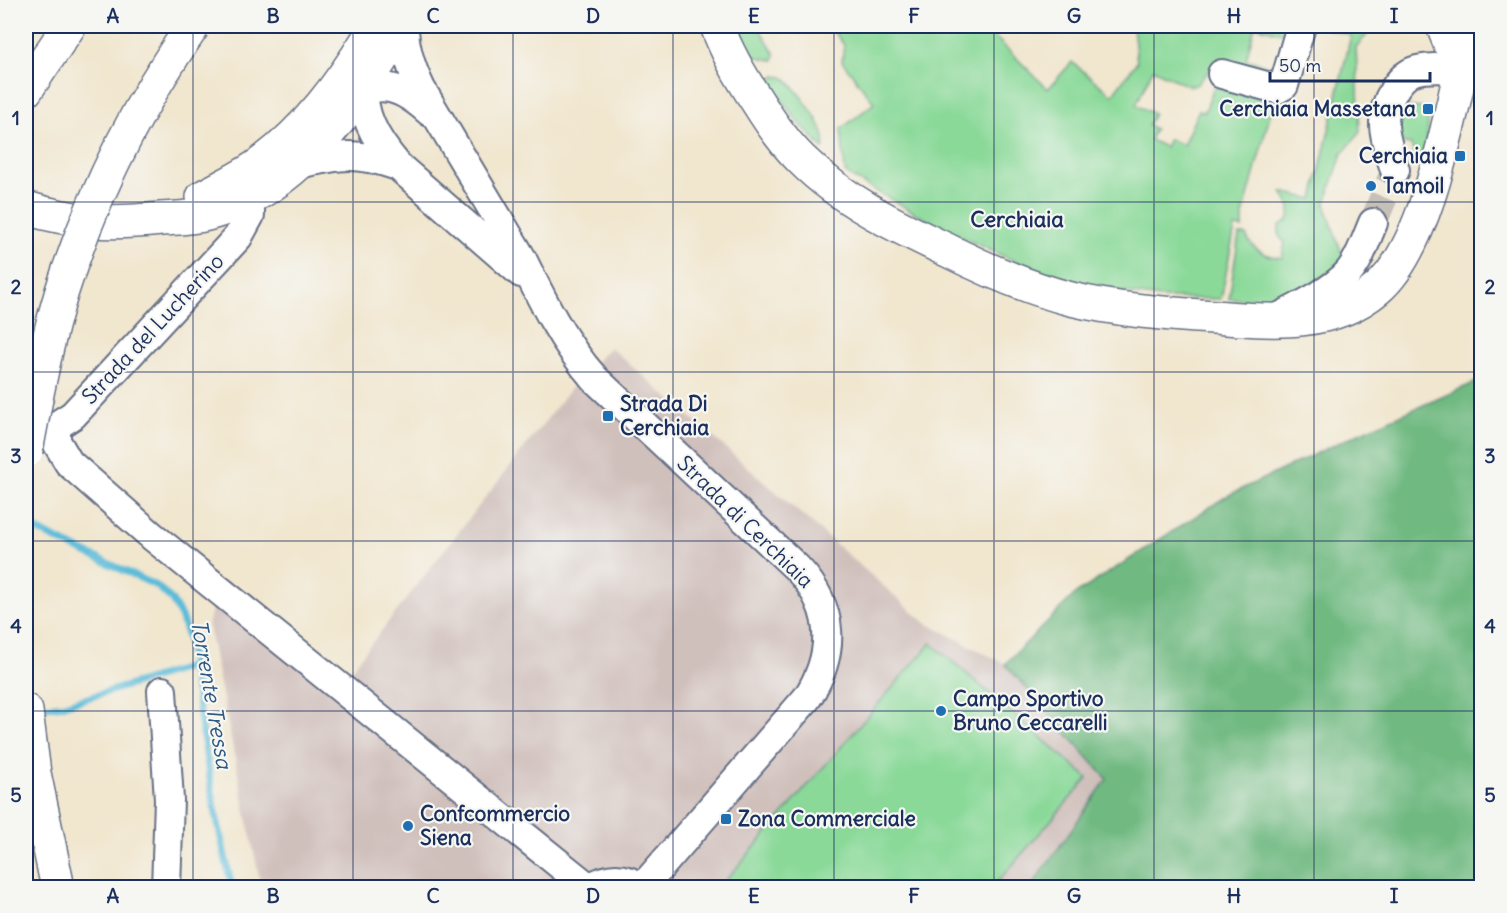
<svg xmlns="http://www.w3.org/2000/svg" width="1507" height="913" font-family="Delius,sans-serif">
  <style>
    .industrial { fill: #d0c0bc }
    .green { fill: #8ad999; stroke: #52847c; stroke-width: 1.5 }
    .forest { fill: #6fb981; stroke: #457470; stroke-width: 1.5 }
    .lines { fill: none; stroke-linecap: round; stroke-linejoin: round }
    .stream { stroke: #5bbcd9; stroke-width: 7 }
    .minor-tunnel { stroke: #c6c1b8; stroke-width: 28; stroke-dasharray: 28 14; stroke-linecap: butt }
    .minor-casing { stroke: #666f85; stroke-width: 32 }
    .major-casing { stroke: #666f85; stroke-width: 36 }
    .highway-casing { stroke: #666f85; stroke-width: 36 }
    .minor { stroke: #fff; stroke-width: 28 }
    .major { stroke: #fff; stroke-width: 33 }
    .highway { stroke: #fff; stroke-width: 33 }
    .highway-bridge-casing { stroke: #666f85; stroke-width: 36; stroke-linecap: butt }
    .highway-bridge { stroke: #fff; stroke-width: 33 }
    .grid { fill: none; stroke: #1b2f5e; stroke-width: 1.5; stroke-opacity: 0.55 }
    .poi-dot { fill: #1f6fb2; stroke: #f6f6f2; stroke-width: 2 }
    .labels { text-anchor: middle; stroke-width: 4.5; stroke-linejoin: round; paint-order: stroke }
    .poi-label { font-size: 21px; font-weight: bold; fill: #1b2f5e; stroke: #f6f6f2; text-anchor: start }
    .street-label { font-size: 21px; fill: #1b2f5e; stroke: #f6f6f2 }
    .neighbourhood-label { font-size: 22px; font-weight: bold; fill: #1b2f5e; stroke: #f6f6f2 }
    .water-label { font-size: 22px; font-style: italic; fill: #2e5983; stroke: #f6f6f2 }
    .neatline { fill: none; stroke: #1b2f5e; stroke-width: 2 }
    .grid-label { font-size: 20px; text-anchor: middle; font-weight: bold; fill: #1b2f5e }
  </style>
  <rect width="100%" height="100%" fill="#f6f6f2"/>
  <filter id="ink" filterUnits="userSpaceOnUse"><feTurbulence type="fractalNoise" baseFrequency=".0167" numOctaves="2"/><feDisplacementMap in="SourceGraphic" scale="12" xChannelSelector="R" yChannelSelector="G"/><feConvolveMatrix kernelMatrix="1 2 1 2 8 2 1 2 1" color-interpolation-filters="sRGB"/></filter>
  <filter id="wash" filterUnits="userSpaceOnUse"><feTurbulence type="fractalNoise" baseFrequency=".008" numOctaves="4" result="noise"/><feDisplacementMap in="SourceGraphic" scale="24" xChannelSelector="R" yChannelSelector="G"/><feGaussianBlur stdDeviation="1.35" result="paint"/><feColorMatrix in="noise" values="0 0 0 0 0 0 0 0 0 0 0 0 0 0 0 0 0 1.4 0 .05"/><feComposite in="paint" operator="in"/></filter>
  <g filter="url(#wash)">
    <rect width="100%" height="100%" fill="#f1e6ce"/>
    <path class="industrial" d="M610,347L926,623L1005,664L1107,779L1031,887H261L208,625L214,601L346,676L572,387Z"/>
    <path class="green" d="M734,26H758L775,54L774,60C748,59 745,47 734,26Z
      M829,26H991L992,34L1048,89L1072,62L1112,95L1137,62L1133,28L1130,26H1294L1292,34L1283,31L1281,33L1255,26L1246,59L1281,70L1277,82L1215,65L1196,85L1188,86L1153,69L1136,105L1154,114L1148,125L1155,129L1150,140L1165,147L1169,139L1183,145L1199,110L1205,112L1213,89L1218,86L1273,100V104L1243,215V228L1235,227L1221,299L1160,298L1100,289L1051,277L945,230L855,179L845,172L841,129L874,103L842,61L844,45Z
      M1317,26H1375L1356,47L1360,132L1342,154L1325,204L1345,263L1283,302L1229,299L1239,235H1246C1253,251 1266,256 1282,258L1285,243L1279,236V226L1289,219L1290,207L1282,192L1313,199L1351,35Z
      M775,76L783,77L788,80C800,96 831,129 823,149L794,117L770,84Z
      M1409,107L1423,108C1435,120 1423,153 1419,168L1411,145L1404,144L1393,122L1403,110Z
      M931,643L1088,778L993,887H720Z"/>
    <path class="forest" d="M1481,380V887H1031L1107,779L1005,664L1074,595L1227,496L1359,433Z"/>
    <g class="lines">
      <path class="stream" d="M26,525L157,586L171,599L181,616L188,638L214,806L232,888
        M33,704L44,707L64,705L193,666"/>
    </g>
  </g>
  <g filter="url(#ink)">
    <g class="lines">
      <path class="minor-tunnel" d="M1373,223L1395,170"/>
      <defs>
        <path id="minor" d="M404,26C404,48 411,68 421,89L521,257C542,300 563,343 595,379L797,568C835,608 836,653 807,698L642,888
          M364,73C359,112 374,138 398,166L521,273
          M1222,74L1277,89L1284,85L1301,26
          M346,100C380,77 402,87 430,112
          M299,164C342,154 357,152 398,166
          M1395,170C1386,140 1376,119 1394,90C1398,82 1406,74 1414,71C1428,66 1446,69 1460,69
          M1276,319C1298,307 1331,292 1348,273C1360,260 1366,239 1373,223
          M39,426H56L73,415L238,237L250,215V198L256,178
          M56,426V441L69,463L152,536L589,888
          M162,691L169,800L166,888
          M590,888C608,876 624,876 642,888"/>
        <path id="major" d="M717,26C727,53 741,77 757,101C770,122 784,143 802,160C842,200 896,226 947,250C987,270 1027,288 1071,299C1117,310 1166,314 1214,317C1270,321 1331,328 1377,289C1432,243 1453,95 1471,26
          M1443,26L1460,69
          M203,197C223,186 245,176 263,162C307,129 340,85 369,38
          M26,208C76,223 110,224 161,219C176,218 192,218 207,214C302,190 354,103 402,26"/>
        <path id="highway" d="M26,90L69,26
          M26,711L34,773L58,888"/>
      </defs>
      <use href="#minor" class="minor-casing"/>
      <use href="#major" class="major-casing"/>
      <use href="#highway" class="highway-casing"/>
      <use href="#minor" class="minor"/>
      <use href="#major" class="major"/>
      <use href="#highway" class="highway"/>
      <defs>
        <path id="highway-bridge" d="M26,451C36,398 46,343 62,291C92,197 136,107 193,26"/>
      </defs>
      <use href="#highway-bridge" class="highway-bridge-casing"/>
      <use href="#highway-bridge" class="highway-bridge"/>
    </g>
  </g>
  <path class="grid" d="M193,26V888M353,26V888M513,26V888M673,26V888M834,26V888M994,26V888M1154,26V888M1314,26V888M26,202H1482M26,372H1482M26,541H1482M26,711H1482"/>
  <g class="poi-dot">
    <rect x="1422" y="103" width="12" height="12" rx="3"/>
    <rect x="1454" y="150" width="12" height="12" rx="3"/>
    <circle cx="1371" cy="186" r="6"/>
    <rect x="602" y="410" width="12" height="12" rx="3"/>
    <circle cx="941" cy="711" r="6"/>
    <rect x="720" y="813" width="12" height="12" rx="3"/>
    <circle cx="408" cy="826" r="6"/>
  </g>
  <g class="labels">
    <g class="poi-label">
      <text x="1416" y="116" text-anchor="end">Cerchiaia Massetana</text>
      <text x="1448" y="163" text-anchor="end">Cerchiaia</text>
      <text x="1383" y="193">Tamoil</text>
      <text x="620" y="411">Strada Di<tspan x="620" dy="24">Cerchiaia</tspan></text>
      <text x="953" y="706">Campo Sportivo<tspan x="953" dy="24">Bruno Ceccarelli</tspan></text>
      <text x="420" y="821">Confcommercio<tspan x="420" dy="24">Siena</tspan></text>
      <text x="738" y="826">Zona Commerciale</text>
    </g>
    <g class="street-label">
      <text transform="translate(153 329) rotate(-47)" y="7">Strada del Lucherino</text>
      <text transform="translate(745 522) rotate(44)" y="7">Strada di Cerchiaia</text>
    </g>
    <g class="neighbourhood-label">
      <text x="1017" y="227">Cerchiaia</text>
    </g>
    <g class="water-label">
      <text transform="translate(212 694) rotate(80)" y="8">Torrente Tressa</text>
    </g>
  </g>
  <rect width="1507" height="913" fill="none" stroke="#f6f6f2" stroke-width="66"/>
  <path d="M1270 72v9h160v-9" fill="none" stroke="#1b2f5e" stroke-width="3"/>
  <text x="1279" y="72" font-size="18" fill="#1b2f5e" stroke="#f6f6f2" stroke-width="4.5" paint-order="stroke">50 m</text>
  <rect x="33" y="33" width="1441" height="847" class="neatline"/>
  <g class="grid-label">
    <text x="113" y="23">A</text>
    <text x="273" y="23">B</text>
    <text x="433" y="23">C</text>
    <text x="593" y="23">D</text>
    <text x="754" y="23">E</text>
    <text x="914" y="23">F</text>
    <text x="1074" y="23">G</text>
    <text x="1234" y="23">H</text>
    <text x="1394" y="23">I</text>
    <text x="16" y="125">1</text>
    <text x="1490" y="125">1</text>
    <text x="16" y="294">2</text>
    <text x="1490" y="294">2</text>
    <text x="16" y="463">3</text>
    <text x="1490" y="463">3</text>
    <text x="16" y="633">4</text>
    <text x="1490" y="633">4</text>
    <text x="16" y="802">5</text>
    <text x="1490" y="802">5</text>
    <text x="113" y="903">A</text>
    <text x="273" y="903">B</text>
    <text x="433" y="903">C</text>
    <text x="593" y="903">D</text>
    <text x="754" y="903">E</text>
    <text x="914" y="903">F</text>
    <text x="1074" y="903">G</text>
    <text x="1234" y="903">H</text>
    <text x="1394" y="903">I</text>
  </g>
</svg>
